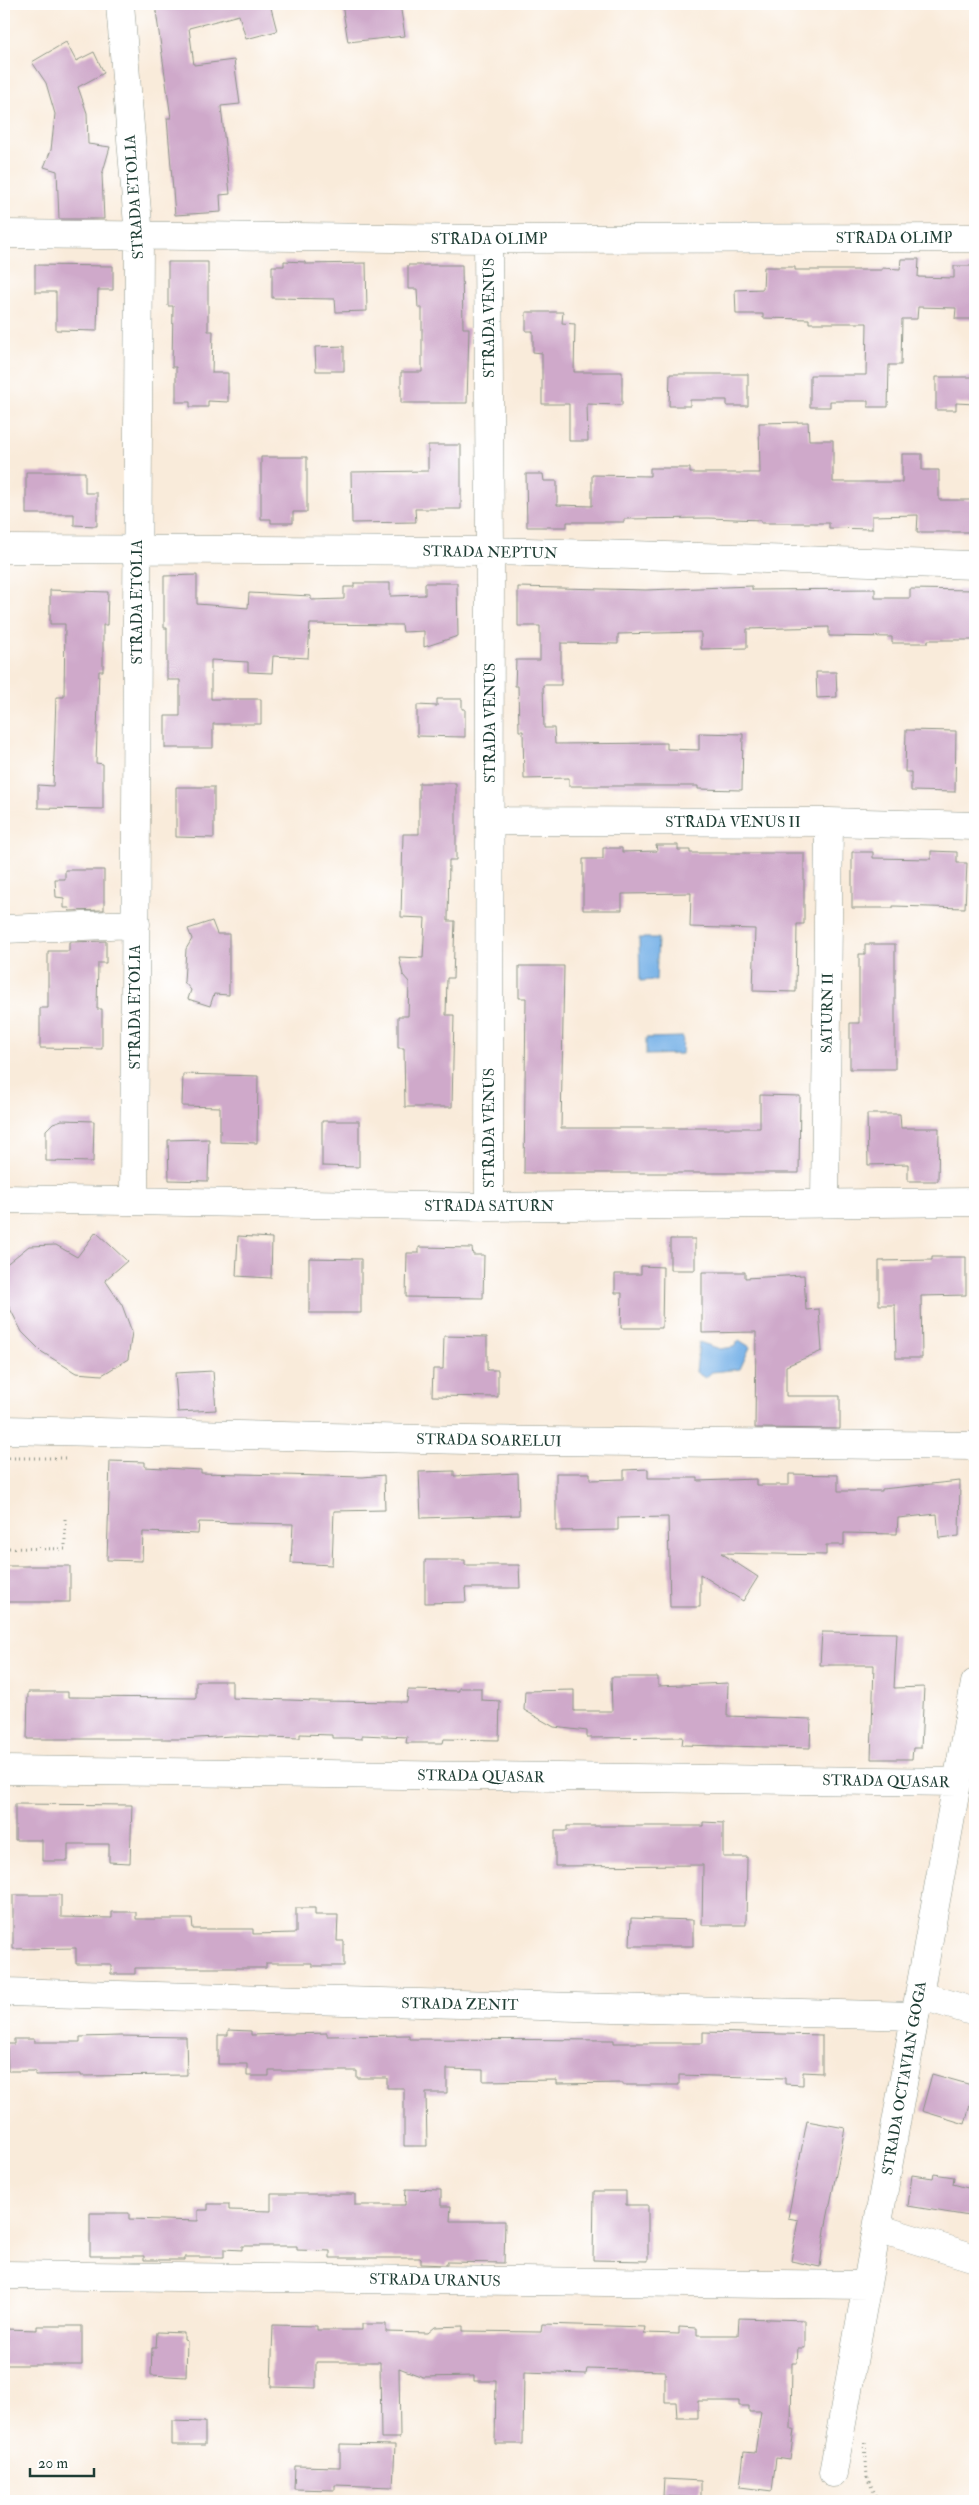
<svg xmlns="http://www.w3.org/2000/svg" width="979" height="2505" font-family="'IM FELL Double Pica',serif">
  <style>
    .water { fill: #76b1e7; stroke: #4a778e }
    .building { fill: #cfa9ca }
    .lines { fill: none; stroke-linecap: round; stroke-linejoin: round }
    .minor-casing { stroke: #8c9487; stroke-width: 29 }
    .path { stroke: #8c9487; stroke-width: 3; stroke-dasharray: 1 4; stroke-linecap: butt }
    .minor { stroke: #fff; stroke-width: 28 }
    .labels { text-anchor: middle; stroke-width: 5; stroke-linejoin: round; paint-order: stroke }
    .street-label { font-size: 15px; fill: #1f3d34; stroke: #fff }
  </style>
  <rect width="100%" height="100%" fill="#fff"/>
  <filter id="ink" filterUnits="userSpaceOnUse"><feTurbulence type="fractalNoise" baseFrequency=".02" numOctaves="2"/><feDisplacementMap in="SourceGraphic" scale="10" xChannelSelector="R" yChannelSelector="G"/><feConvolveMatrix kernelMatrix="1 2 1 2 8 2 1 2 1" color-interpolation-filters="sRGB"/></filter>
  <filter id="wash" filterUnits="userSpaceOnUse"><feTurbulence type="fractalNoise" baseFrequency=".0096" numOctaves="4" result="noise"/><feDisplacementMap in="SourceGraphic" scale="20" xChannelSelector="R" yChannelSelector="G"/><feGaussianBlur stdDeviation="1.12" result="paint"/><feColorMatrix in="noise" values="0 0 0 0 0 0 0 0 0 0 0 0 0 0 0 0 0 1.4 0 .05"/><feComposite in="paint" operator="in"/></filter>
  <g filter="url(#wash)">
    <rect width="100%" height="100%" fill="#f9ebda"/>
    <path class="water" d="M639,938H658L656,980L640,981Z
      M683,1037L682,1054L646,1055V1038Z
      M739,1340L750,1347L740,1369L712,1372L705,1378L696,1372L699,1342L720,1349L734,1347Z"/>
    <g id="blocks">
      <path class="building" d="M155,4H270L277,31L246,39L239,15L189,28L194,65L234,60L240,104L221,106L230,194L220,195L221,212L175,215L167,118H171Z
        M342,4H400L405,36L348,42Z
        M66,42L76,61L94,52L104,73L78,87L87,113L88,144L110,147L102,175L104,219H59L57,171L44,167L51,150L55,114L46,83L32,62Z
        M901,259H919L918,277L954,278V266H975V319H955L956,308L918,307L917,319H902L901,365H889L888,407H868V401H830V407H810V375H866L867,323H809V319L763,318V314H736L735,290L763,289L764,267H795V270H882V268L900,269Z
        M284,261L305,262V264L366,263L367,311L336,312L335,299L272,298V266H284Z
        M168,262H208V331H213L212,373H228V402L208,401V407H190V402H176V367H172L173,306H168Z
        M35,265L113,266V290H98L97,331L56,330V292H35Z
        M408,265H462L463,328H469L467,403H401V372H422V308H418L417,289H408Z
        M526,312H563L562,323L575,324L574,372H622V405L587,404L588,441H569V404H542V353L533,352V331H526Z
        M344,346V371H316L315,347Z
        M670,374H748V406H727V400H690V406H669Z
        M936,377H975V404L956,403V410H936Z
        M808,422L809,440H833V482H902V454H922V470H939V500H975V532H917L918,515L872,516V529L829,528V523H761V520L708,518L624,519V522H567V527H527L526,474H543L544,481H557V505L592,506V475L650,476V468H690V473H760L759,423Z
        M428,445H461V509H415L416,522L352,523L351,472L428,471Z
        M261,457H307V512H293V523H271V519H261Z
        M26,472H85V493H97V526L74,525V514H26Z
        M197,575V604L248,608L249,593L311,596V600L344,599V587H354V583H390V596L425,595V583H457L458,636L424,647V631L403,632L402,625L310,624L308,658L273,656L272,673L248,672V662L211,660V699H261V724H213V748H165V716H180V680H167V628H164V576Z
        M752,586V590L875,589V598H910V589L975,590V640H928V643H892V637L829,636V627L747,629V648L701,649V632L618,634V644L561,643V685H543L544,728H554L555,744L667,743V749L699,750V733L743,734L742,790L698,789V786H569V778L524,779L523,731H519L518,686H515L516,660H540V626H518V587L646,590Z
        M50,590L108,592L107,625H103V671H99L96,763L103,764V809L38,808V785L53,786L56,697H64L65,624H50Z
        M816,672H836L837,697L817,698Z
        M437,699H462V709H465V737L417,736V705L437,706Z
        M906,730L956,731L955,792L911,791V772H905Z
        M419,783H456V860H449L448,921H455L453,978H447L446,1015H454L452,1107H405L404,1048H398V1016H408L409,982L403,975L399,957L423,958L425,918L401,917L403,834H419Z
        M176,787H214V838L176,837Z
        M656,845H678V850H690V853H804V924H797L796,992L753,991L755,929L690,927L691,893L622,894V910H583V859H603V848H622V852L657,851Z
        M931,851L957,852V863H967L965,908L893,906V908H852V852H873V858L931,859Z
        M65,870H104V910L69,911L70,908H64V898L56,897L55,879H65Z
        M212,921L217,934H229V995L214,994L210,1006L188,999L191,990L184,982L186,949L192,939L188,929Z
        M106,941V963H98L97,1009H102V1049L40,1048V1008H48V951H69V942Z
        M865,944H895V1069H850V1023H859V954H865Z
        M519,966H564L561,1128H760V1095L800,1096L799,1173H524L526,998H519Z
        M183,1074L258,1076L257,1143L220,1142V1107L182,1106Z
        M867,1114H900L901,1128H939L938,1181H908V1164L868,1165Z
        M62,1120L94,1121L93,1162L46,1161V1130L53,1123Z
        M322,1121H359V1167L322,1166Z
        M209,1139L208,1181L169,1180L168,1140Z
        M96,1232L127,1261L105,1280L122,1305L132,1332L128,1359L102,1375L76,1373L42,1352L22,1332L4,1297V1266L29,1246L56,1245L77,1257Z
        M238,1236L272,1238L271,1278L236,1276Z
        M670,1239H695V1270H670Z
        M419,1247L472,1248L473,1255H484L483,1298L406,1297L407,1253H419Z
        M932,1257H966V1295L921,1296L922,1358H896L895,1305H879V1261L932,1260Z
        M309,1258L361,1259V1313H309Z
        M641,1266L663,1267L662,1328H621L622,1293H615V1274H641Z
        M702,1272H745V1278L804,1275L806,1310L819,1309L822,1351L786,1366V1396H840V1429L755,1428L756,1332L702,1333Z
        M444,1336L487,1337V1370H498V1397L432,1396L433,1369H443Z
        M213,1371L216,1410L178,1412L175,1373Z
        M110,1461L145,1462V1467L201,1470V1473L363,1477L384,1475L385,1510L334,1511L332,1565L291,1563L293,1524L199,1522L198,1534L143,1532L142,1561L107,1560Z
        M648,1469V1478H698V1481L756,1479V1485H789V1474L838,1475V1491H882V1489L960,1481L959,1536L939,1538L937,1514L898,1518L897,1534L844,1533V1545H826V1555L721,1553L758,1577L743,1601L700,1574V1607H670L668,1517L618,1518V1530L556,1531V1473H590V1480L624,1479V1470Z
        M454,1471V1476L518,1473L519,1515L421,1518L419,1472Z
        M425,1560H465V1565H519L520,1588H465L466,1602L425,1603Z
        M4,1566H70V1602H4Z
        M822,1632L897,1633L894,1688L924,1687L921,1748H913L912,1759H871L874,1665H820Z
        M611,1677H658V1686L728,1683L727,1716L811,1719L810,1748L682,1745L683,1737L587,1738V1731L554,1727L524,1710L525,1691L574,1690V1711H612Z
        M196,1681H232V1698L317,1701L407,1702L408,1690L459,1691V1688H481V1700L500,1701L499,1740L444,1739L443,1743H406L407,1737L362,1735V1739L347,1738H332V1735L300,1734V1738L232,1736L181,1739H27L28,1692H68V1697L196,1698Z
        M15,1804L132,1805L130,1863L109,1862V1844H68V1861H42V1840H15Z
        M703,1822L723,1823V1857H747L746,1925H702L703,1865L555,1866V1831H567V1826H703Z
        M13,1895H61V1917L112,1918V1912H136V1919H192L193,1929H253V1934L296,1933V1908H315V1915H338L337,1941H344V1966H312V1963H266V1968H135V1974H111V1964H76V1948L13,1949Z
        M631,1918L693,1920V1946H630Z
        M228,2030L251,2031V2035L327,2033V2036L409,2035V2039L614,2040V2043H703V2032L822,2035V2073L803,2072V2085L785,2084V2078L679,2075V2085H623V2083L557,2084V2080L483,2081V2070L447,2069V2093H426L427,2146H404V2088H387V2078H357V2071H269V2076H247V2064H218V2035H228Z
        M120,2036L186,2037L187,2075L81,2076V2074L35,2075V2071H8L7,2044H14V2039H34V2042H80V2037Z
        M932,2074L975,2086L965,2124L922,2111Z
        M807,2121L845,2128L825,2230L820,2267L791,2261L798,2220L788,2218Z
        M934,2174L954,2177L953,2184L975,2190V2217L908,2206L912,2175L933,2178Z
        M406,2189L441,2190V2206H451L450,2221H505L504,2263L447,2262V2265L421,2264V2258H330V2251L297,2250V2246H242V2250L224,2249V2257H185V2260H144V2256H90V2213H129V2219L198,2221V2210H208V2204H229V2210L271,2211V2194H355V2205H405Z
        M594,2191H626V2205H648V2261L593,2260Z
        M739,2318L805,2320V2348H798L797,2363H792L791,2429H794L790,2460L776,2458L772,2491L740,2487L744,2452L755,2453L761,2412H749V2406H739V2401H698V2418H677L676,2402H665V2371L587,2369L586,2374L524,2372L523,2444H495L496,2381H474V2376L423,2377L399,2368L400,2438H381L380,2362H316V2388L271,2387L273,2325L317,2326V2330H362V2324H386V2332L428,2333L435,2327L463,2326V2331L541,2332L542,2324L645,2327L644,2333L679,2334V2327L697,2328V2335H738Z
        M37,2326H82V2365H4V2329L37,2330Z
        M157,2332L184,2333V2340L187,2341L186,2377L151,2375L152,2348H156Z
        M172,2421L205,2422V2445H172Z
        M340,2444L395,2445L393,2487L335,2485V2490L294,2489L295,2466L340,2467Z
        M664,2479L701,2481V2498L663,2496Z"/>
    </g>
  </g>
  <g filter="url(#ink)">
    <use href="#blocks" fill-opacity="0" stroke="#8c9487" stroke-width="1"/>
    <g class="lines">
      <defs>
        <path id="minor" d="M120,4L139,237L134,1201
          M4,234L488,239L975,238
          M488,239L490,551L489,1207
          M4,549L490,551L975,565
          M490,821L829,822L975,826
          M4,929L136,924
          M4,1199L489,1207L975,1202
          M825,1203L829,822
          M4,1430L467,1440L975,1446
          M4,1770L958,1782
          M4,1992L915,2016
          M919,1995L975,2012
          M877,2228L975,2258
          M4,2275L867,2285
          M833,2473L975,1683"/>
      </defs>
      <use href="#minor" class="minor-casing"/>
      <path class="path" d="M4,1458H65
        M4,1548L65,1549V1519
        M865,2442L867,2478L879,2501"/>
      <use href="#minor" class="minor"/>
    </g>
  </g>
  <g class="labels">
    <g class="street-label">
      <text transform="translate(134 197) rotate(-94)" y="5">STRADA ETOLIA</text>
      <text x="894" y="243">STRADA OLIMP</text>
      <text x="489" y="244">STRADA OLIMP</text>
      <text transform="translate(489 318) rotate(-90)" y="5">STRADA VENUS</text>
      <text transform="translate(490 552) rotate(1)" y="5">STRADA NEPTUN</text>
      <text transform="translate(137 602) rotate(-90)" y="5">STRADA ETOLIA</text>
      <text transform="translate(490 723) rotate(-90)" y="5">STRADA VENUS</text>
      <text x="733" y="827">STRADA VENUS II</text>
      <text transform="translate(135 1007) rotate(-90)" y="5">STRADA ETOLIA</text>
      <text transform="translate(827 1013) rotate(-89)" y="5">SATURN II</text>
      <text transform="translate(489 1128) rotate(-90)" y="5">STRADA VENUS</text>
      <text x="489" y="1211">STRADA SATURN</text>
      <text transform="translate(489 1440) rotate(1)" y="5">STRADA SOARELUI</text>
      <text transform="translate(481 1776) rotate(1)" y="5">STRADA QUASAR</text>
      <text transform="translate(886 1781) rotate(1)" y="5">STRADA QUASAR</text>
      <text transform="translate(460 2004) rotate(1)" y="5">STRADA ZENIT</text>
      <text transform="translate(904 2078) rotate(-80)" y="5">STRADA OCTAVIAN GOGA</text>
      <text transform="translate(435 2280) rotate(1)" y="5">STRADA URANUS</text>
    </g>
  </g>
  <rect width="979" height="2505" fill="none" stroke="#fff" stroke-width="20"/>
  <path d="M30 2468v8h64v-8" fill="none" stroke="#1f3d34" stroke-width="2.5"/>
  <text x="38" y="2468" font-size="15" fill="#1f3d34" stroke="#ffffff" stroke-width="4" paint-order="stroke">20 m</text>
</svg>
